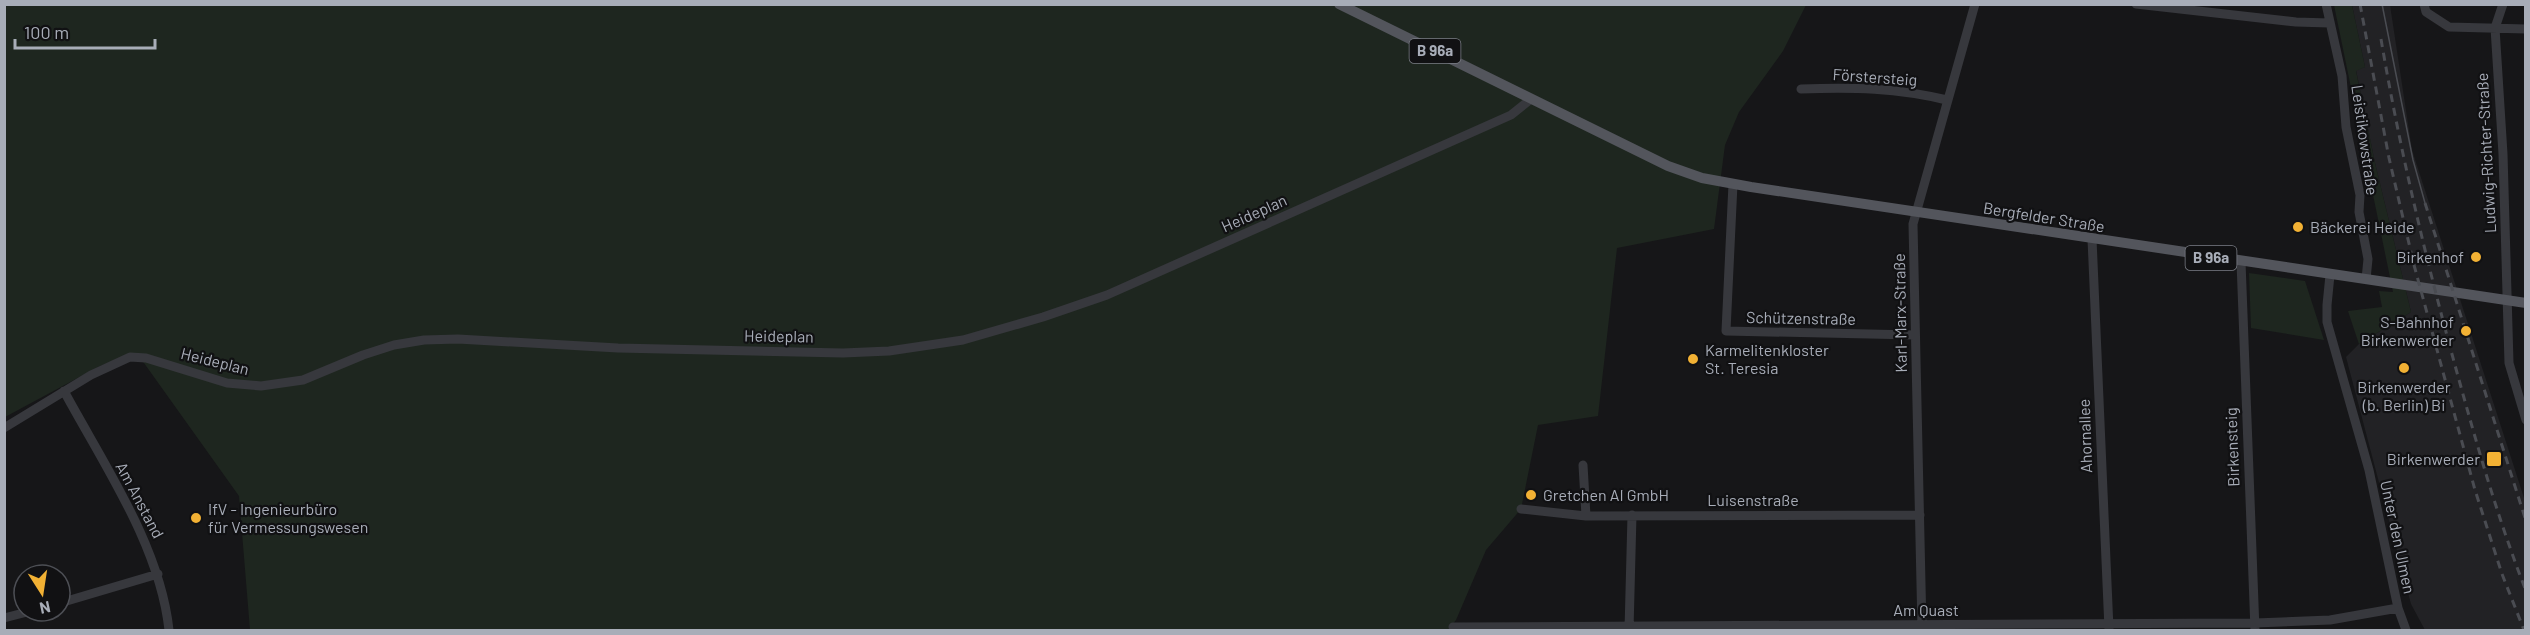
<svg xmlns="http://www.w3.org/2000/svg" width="2530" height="635" font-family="Barlow,sans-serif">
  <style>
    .built { fill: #222225 }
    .green { fill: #1e261f }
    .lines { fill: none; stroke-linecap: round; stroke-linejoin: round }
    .minor { stroke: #37383d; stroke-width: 9 }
    .major { stroke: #53555c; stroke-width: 10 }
    .tram { stroke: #4a4c52; stroke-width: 1.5 }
    .rail { stroke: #4a4c52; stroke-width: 3; stroke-dasharray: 8 6; stroke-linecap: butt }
    .poi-dot { fill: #f2b134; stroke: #111113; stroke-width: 2 }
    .labels { text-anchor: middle; stroke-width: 4.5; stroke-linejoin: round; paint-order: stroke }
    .shield { fill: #111113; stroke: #7b7e86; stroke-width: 1.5 }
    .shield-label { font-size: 15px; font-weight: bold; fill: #a8adb8 }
    .street-label { font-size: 16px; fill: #a8adb8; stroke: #111113 }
    .poi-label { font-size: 16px; fill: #a8adb8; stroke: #111113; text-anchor: start }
  </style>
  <rect width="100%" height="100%" fill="#161618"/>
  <path class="built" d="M2352,5H2390L2412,150L2525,501V630H2425L2411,604L2346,357L2359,344L2411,312L2375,163L2356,70L2365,67Z"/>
  <path class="green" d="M5,5H1806L1783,51L1739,112L1725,145L1714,229L1617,248L1598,416L1538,425L1521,509L1486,550L1456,620L1448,630H250L239,496L144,363L134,353L100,366L5,417Z
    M2334,5H2352L2365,67L2356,71L2375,163L2411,312L2359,344L2348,311L2382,307L2379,291L2393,292Z
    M2249,273L2305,281L2324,340L2251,328Z"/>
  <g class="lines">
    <path class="minor" d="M2136,4L2296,22L2329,23
      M2326,4L2342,76L2346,127L2360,195L2359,212L2368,259L2366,279
      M2424,4L2426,12L2449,27L2526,29
      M2503,4L2495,28L2503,154L2509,363L2526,420
      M1801,89C1852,87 1897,88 1947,100
      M1733,184L1726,331L1915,335
      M2092,239L2109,629
      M2241,262L2255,630
      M2330,275L2327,305V322L2369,470L2398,608L2406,630
      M64,391C104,465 160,546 169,630
      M4,428L91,375L130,357L146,358L227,383L261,386L303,380L363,355L394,345L424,340L458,339L618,348L843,353L889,351L963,340L1043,317L1107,295L1511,115L1531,99
      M1583,465L1586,516
      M1521,509L1586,516L1920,515
      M60,603L158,574
      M4,618L31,611
      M1453,627L2255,623L2330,620L2398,608
      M1922,629L1913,224L1975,4
      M1629,630L1632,515"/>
    <path class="major" d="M1339,4L1668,166L1702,178L1751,187L2526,303"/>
    <path class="tram" d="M2382,4L2413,160L2425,203"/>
    <path class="rail" d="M2360,4L2389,158L2414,265L2475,490L2502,574L2524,630
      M2381,39C2401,157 2429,272 2461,387C2480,456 2500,524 2526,591
      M2425,203L2526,521"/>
  </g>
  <g class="poi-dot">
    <circle cx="2298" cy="227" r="6"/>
    <circle cx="2476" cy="257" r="6"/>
    <circle cx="2466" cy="331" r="6"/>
    <circle cx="1693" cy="359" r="6"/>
    <circle cx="2404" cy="368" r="6"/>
    <rect x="2486" y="451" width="16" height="16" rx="3"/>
    <circle cx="1531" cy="495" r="6"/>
    <circle cx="196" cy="518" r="6"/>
  </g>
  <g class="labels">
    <g class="shield">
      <rect x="1409.5" y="39" width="51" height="24" rx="4.5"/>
      <rect x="2185.5" y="246" width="51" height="24" rx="4.5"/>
    </g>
    <g class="shield-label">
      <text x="1435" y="56">B 96a</text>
      <text x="2211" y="263">B 96a</text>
    </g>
    <g class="street-label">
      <text transform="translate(1875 77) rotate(4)" y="6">Förstersteig</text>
      <text transform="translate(2365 140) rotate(82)" y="6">Leistikowstraße</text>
      <text transform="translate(2486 153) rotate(-93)" y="6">Ludwig-Richter-Straße</text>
      <text transform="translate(1254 213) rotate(-24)" y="6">Heideplan</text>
      <text transform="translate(2044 217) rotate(9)" y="6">Bergfelder Straße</text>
      <text transform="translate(1900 313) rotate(-91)" y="6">Karl-Marx-Straße</text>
      <text transform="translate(1801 318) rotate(1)" y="6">Schützenstraße</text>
      <text transform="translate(779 336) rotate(1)" y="6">Heideplan</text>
      <text transform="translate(215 361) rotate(14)" y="6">Heideplan</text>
      <text transform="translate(2085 436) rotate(-92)" y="6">Ahornallee</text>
      <text transform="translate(2232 447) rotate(-92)" y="6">Birkensteig</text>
      <text transform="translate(140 500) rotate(62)" y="6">Am Anstand</text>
      <text x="1753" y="506">Luisenstraße</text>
      <text transform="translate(2398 537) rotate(78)" y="6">Unter den Ulmen</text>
      <text x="1926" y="616">Am Quast</text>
    </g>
    <g class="poi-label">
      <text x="2310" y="233">Bäckerei Heide</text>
      <text x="2464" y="263" text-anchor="end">Birkenhof</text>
      <text x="2454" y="328" text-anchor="end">S-Bahnhof<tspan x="2454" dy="18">Birkenwerder</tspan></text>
      <text x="1705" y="356">Karmelitenkloster<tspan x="1705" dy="18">St. Teresia</tspan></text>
      <text x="2404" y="393" text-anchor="middle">Birkenwerder<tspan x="2404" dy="18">(b. Berlin) Bi</tspan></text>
      <text x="2480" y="465" text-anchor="end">Birkenwerder</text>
      <text x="1543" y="501">Gretchen AI GmbH</text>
      <text x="208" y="515">IfV - Ingenieurbüro<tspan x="208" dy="18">für Vermessungswesen</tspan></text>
    </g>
  </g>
  <rect width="2530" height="635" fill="none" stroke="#a8adb8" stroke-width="12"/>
  <g transform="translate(42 593) rotate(168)"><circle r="28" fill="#111113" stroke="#4d4f55" stroke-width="1.5"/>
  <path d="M0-4.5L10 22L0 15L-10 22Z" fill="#f2b134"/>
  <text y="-9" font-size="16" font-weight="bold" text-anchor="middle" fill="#a8adb8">N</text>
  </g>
  <path d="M15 39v9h140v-9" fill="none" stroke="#a8adb8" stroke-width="3"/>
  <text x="24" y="39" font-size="18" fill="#a8adb8" stroke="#111113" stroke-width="4.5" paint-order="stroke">100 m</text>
</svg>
